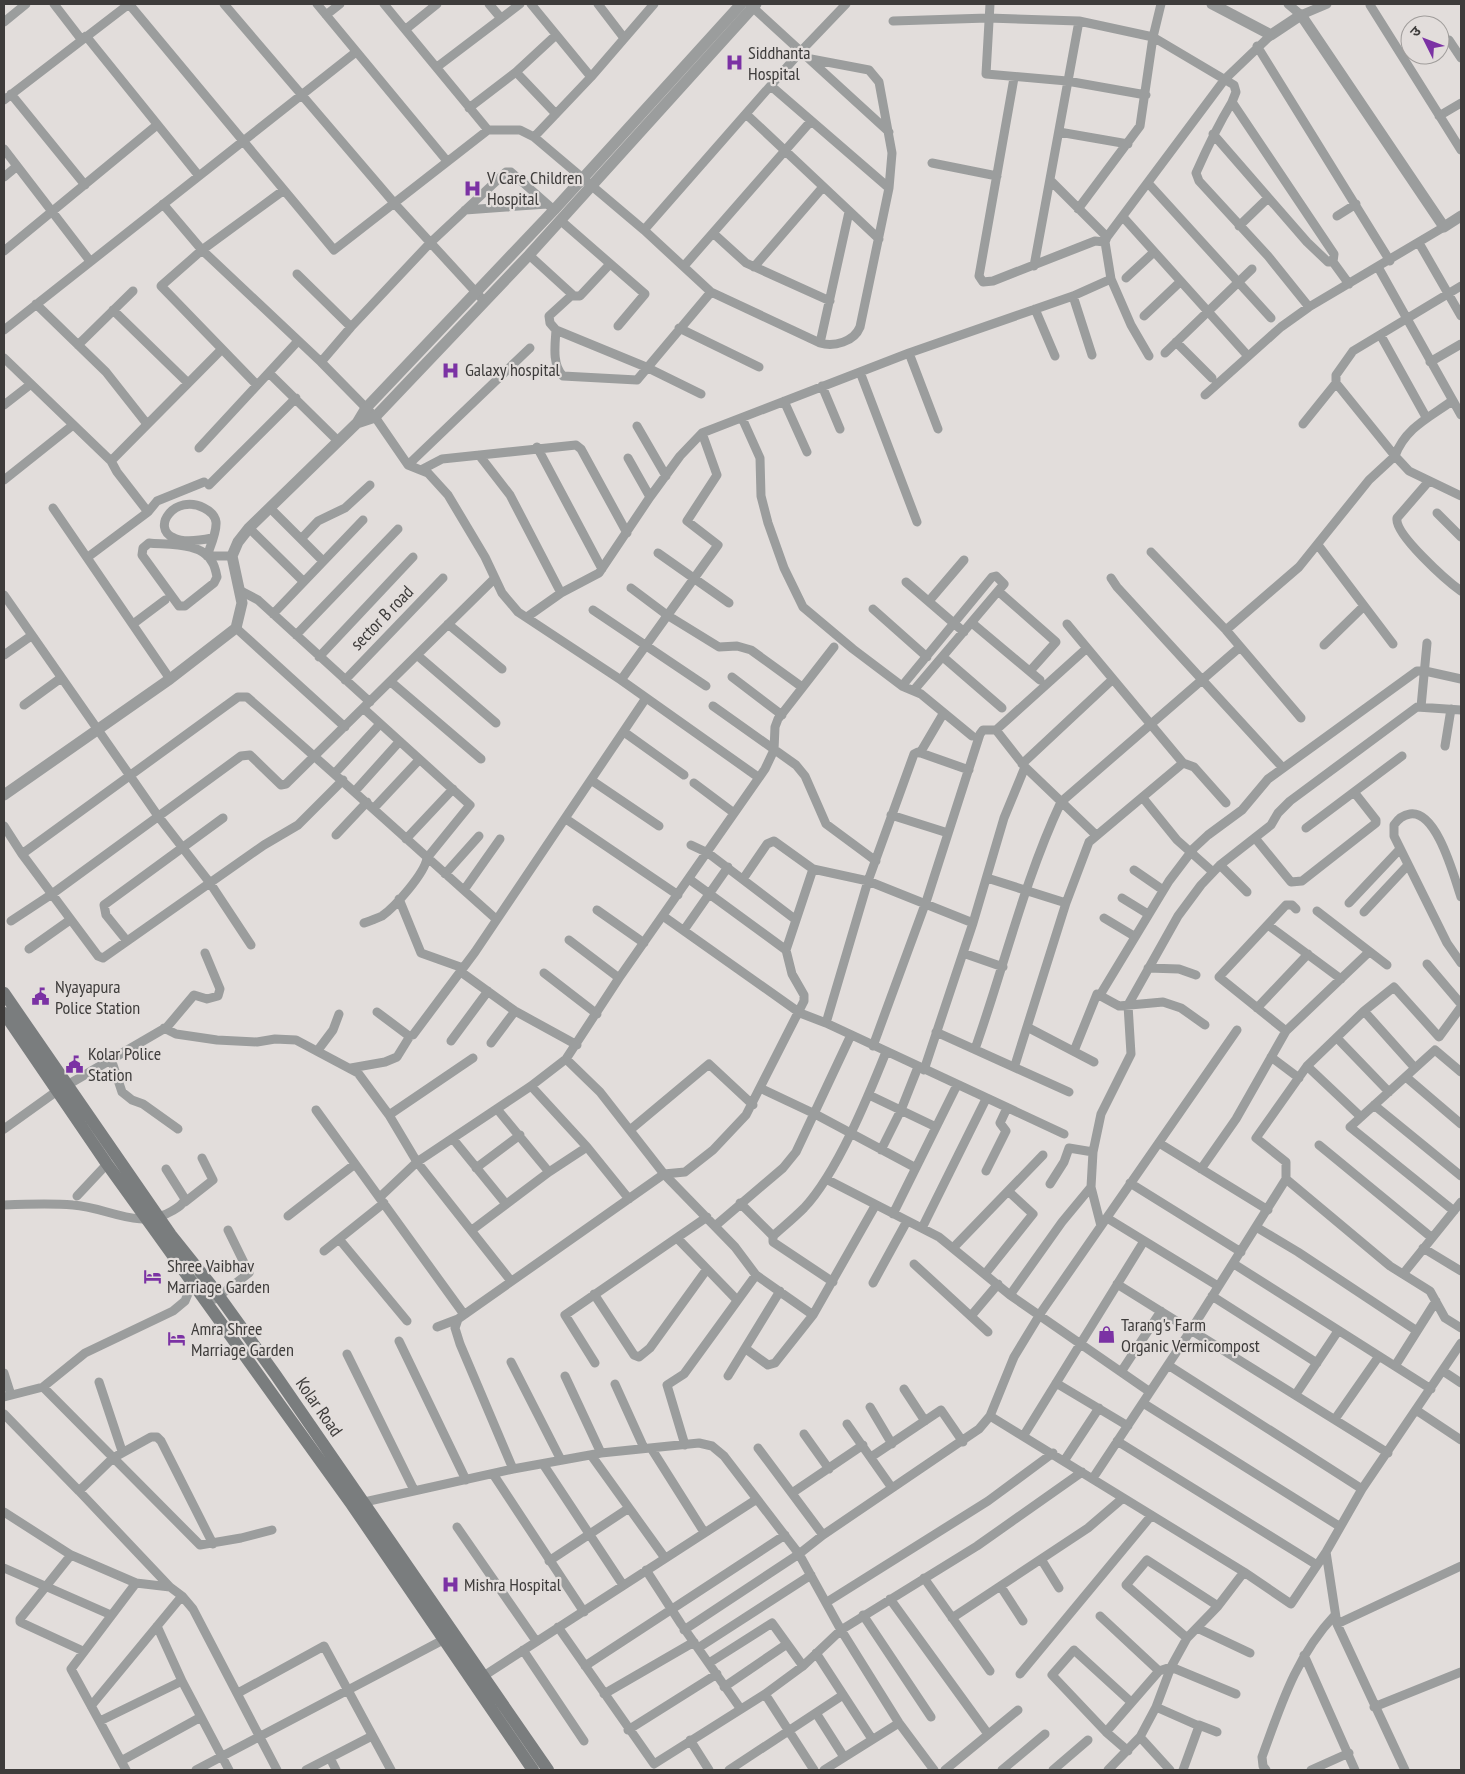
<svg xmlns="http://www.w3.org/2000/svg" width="1465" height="1774" font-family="'PT Sans Narrow','Noto Sans Devanagari',sans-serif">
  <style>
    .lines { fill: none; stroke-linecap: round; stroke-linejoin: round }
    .minor { stroke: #9b9d9d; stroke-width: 9 }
    .tertiary { stroke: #9b9d9d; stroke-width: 11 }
    .secondary { stroke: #7a7d7e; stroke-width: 12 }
    .labels { text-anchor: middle; stroke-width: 4.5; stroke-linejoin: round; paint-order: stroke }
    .poi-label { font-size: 18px; fill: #3e3c3b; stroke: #e2dddb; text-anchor: start }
    .street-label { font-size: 18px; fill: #3e3c3b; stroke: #e2dddb }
  </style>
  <rect width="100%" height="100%" fill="#e2dddb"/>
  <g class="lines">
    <path class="minor" d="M54,4L81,39
      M129,4L334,250L488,130
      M224,4L395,204L484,301
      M317,4L447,161
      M384,4L488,130H520L534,137L644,230L711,292L820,343
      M489,4L500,17
      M531,4L591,77
      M598,4L624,38
      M749,4L889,132
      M990,4L986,74L1067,81L1146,95
      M1288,4L1301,15L1327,4
      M1370,5L1461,150
      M326,15L340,4
      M893,21L988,18L1079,21L1153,37L1234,85L1236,92L1232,102L1334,254L1333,262H1328L1307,242L1213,134
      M4,22L26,4
      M406,29L437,4
      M86,36L199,176
      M1449,40L1461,58
      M1257,46L1390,261
      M811,59L869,70L879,82L892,153L889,188L860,327C854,342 834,347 820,343L849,212
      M437,67L520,4
      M516,72L556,114
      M771,86L889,188
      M11,94L85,185
      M4,100L129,4
      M1232,102C1218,125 1207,148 1196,173L1199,181L1268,256L1309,307
      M469,108L516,72L556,35
      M746,114L879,239
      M1439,116L1461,103
      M1059,132L1128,144
      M534,137L591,77L654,4
      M4,149L90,261
      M932,163L997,176
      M4,177L16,167
      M1051,181L1107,237
      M1148,183L1271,318
      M163,204L202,250L321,362L375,417L408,465L428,473L448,495L485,557L502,593L518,612L621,680L758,777
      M1078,209L1140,126L1153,37L1161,4
      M465,210L547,204
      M1337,216L1356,204
      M1123,217L1248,356
      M560,220L645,294L618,326
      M1239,226L1268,198
      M644,230L801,51L846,4
      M713,233L746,263L830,301
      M1105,242L1107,237L1225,79L1271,35
      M1419,243L1461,316
      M4,251L157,125
      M529,255L574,296H580L610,264
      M1333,262L1349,284
      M684,266L811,121
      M1034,266L1079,21
      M754,267L823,187
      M1378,267L1461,415
      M297,274L351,327L430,243L506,172H511L554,210
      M1126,278L1154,252
      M1111,279L1131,325L1149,356
      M572,295L549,316L550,323L556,330L646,367L701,394
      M1073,296L1092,355
      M36,304L106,372L147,424
      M1035,309L1055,356
      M113,310L188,383
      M1144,316L1180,282
      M679,328L759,367
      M4,330L356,52
      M556,330C555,345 552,365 563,376L637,380L711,292
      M1381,336L1426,417
      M1176,342L1212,378
      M78,345L133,291
      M909,353L938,429
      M1165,353L1252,269
      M4,358L111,461L117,472L148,512L157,501L204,482
      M321,362L351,327
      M1430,362L1461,344
      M860,372L917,522
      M269,373L338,441
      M1336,383V375L1353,351L1461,286
      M257,385L161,286L202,250L284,190
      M822,386L840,429
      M1205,395L1281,327L1309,307L1444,227
      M784,401L807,452
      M1452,401C1430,417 1405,428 1395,456L1409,471L1461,496
      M4,405L31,384
      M742,418L760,458L761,496L768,523L784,568L803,607L853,649L902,686L921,694L972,736
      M637,426L666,476
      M537,447L602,569
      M199,448L298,341
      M479,455L510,495L561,593
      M628,458L650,497
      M111,461L221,350
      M408,465L530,348
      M421,470L442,459L576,445L581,449L627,533
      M4,480L73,425
      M1429,481L1397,518C1394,534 1447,581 1461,591
      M209,485L296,398
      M53,508L170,679
      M270,508L323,561
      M1437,513L1461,537
      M249,528L303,581
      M212,538C202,540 184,543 174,538C150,528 175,493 204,508C210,511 215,515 216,522C217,532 210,547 207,556H232
      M301,539L318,521L345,508L370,485
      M149,543C167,545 202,542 212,562C215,566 216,572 217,577L214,583L185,606H179L142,555L143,548Z
      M1318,545L1393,644
      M1151,552L1226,630L1301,718
      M658,553L729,603
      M88,557L148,512
      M1111,578L1117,587L1283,768
      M906,582L964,632
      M631,588L667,615L719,647L737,646L751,650L802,687
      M241,591L258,600L370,702
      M998,591L1056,642L1030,671
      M4,595L158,816L210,883L251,945
      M929,601L964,560
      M873,609L927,657
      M593,610L706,686
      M273,614L363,520
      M527,617L561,593L599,573L650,497L680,456L702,433L909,353L1073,296L1111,279L1105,242L1095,241L993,281L983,282L979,276L1014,78
      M972,623L1040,680
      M133,624L165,600
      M448,624L502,669
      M236,628L345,727
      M1226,630L1299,567L1369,480L1395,456L1336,383L1303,424
      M296,635L398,529
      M1324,645L1364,606
      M4,655L31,636
      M417,655L496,723
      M319,657L413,557
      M943,657L1002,708
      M732,677L782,715
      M345,680L443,578
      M621,680L718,545L687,521L717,475L702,433
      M391,682L481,759
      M902,686L992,577L996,576L1004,584L914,690
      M24,705L61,678
      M713,706L796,765L805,776L826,824L876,861
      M1421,707L1427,643
      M363,708L470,805L427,858C425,873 395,907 382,916C376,919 369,921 364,923
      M996,730L1087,648
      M624,732L684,775
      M1445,746L1451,709
      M920,753L943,714
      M1183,763L1194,767L1226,803
      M1022,764L1113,679
      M335,773L380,724
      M591,780L659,826
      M694,783L734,813
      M355,791L399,742
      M1143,798L1177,840L1213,872
      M374,808L419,760
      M891,815L948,833
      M566,819L678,895
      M4,826L22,854L98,956L103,958L264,845L298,825L343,780
      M1306,828L1402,756
      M336,835L367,802
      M1255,838L1291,882L1302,881L1376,823V820L1354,792
      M406,839L453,789
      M691,845L708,853L796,920
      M22,854L238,697H247C331,770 413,845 496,919
      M1220,865L1247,892
      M1134,870L1163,890
      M445,874L479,836
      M987,878L1066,903
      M743,879L767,844L774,841L813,869L868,881L973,923
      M464,890L500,839
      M1461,897C1454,877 1437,810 1410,814C1403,815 1398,819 1394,825V836L1447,943L1461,963
      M1122,898L1148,914
      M399,899L421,953L463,968
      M1349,903L1400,849
      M597,910L644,943
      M1317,911L1387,965
      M1364,912L1408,865
      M663,916L800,1013L826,1023L1064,1134
      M1104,918L1134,936
      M11,921L52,894L241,756L250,755L281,785L286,784L494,579
      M1268,925L1341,979
      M684,930L728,867
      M569,940L619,978
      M127,941L106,915L104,905L223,818
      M29,949L70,920
      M786,950L813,869
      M963,953L1003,967
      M1427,964L1461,1004
      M1148,968L1179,969L1196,975
      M461,972L515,1011L577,1045
      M544,973L597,1014
      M1100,995L1169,881L1194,848L1208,835L1242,810L1268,779L1417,671H1425L1461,679
      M1257,1008L1308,954
      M1364,1011L1415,1068
      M377,1012L409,1036L413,1035L475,952L646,698
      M826,1023L868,881L914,754L918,752L969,770
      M1027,1027L1094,1062
      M164,1028L176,1034L217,1040L257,1042L275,1039L296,1040L358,1073L389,1115L417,1162L511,1281
      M1286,1031L1219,977L1286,905H1292L1296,909
      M936,1032L1069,1092
      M1337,1038L1389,1092
      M451,1041L488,991
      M491,1043L515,1011
      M873,1046L927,899L980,734L983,730H996L1025,767L1096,835
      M975,1049C1004,967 1024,881 1061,802L1240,647
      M318,1050L333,1030L339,1014
      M1074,1051L1097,994L1119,1006L1163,1002L1181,1008L1205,1025
      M1271,1057L1299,1078
      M111,1059L122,1092L132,1100L143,1104L178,1129
      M566,1059L600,1092L664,1174L735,1247L756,1275L813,1315
      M1015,1065L1066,903L1089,842L1183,763L1067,624
      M1307,1066L1361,1117
      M351,1068L385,1062L397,1057L410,1036
      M924,1070L973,923L1004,818L1025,767
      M1406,1077L1461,1124
      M531,1086L587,1147L629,1199
      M760,1088L815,1114L916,1168
      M869,1095L936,1127
      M1374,1105L1461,1176
      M497,1109L549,1172
      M316,1110L463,1313
      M389,1115L473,1058
      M4,1129L57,1091L167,1027L194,995L207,999L218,996L220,989L205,953
      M630,1130L709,1064L753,1105
      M453,1139L506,1204
      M1159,1143L1268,1210
      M1319,1145L1431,1237
      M881,1150L901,1110L918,1067
      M476,1168L520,1135
      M1201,1169L1236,1119L1286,1031L1369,952
      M986,1171L1006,1131L1000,1123L1007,1108
      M826,1179L939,1237L1010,1295L1150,1392
      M1286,1179L1390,1266L1430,1291L1445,1318L1461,1328
      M1130,1183L1241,1252
      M1050,1184L1064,1162L1069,1148L1093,1152
      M77,1196L107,1164
      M380,1197L417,1162L531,1086L566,1059L619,978L765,769L774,750L775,727L778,719L834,647
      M185,1202L213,1180L202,1158
      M740,1203L773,1236V1242L833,1282
      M4,1205C27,1204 50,1203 73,1205C107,1207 139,1231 172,1211C177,1208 183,1205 185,1199L166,1169
      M1454,1211L1350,1127L1435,1050L1461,1072
      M893,1214L957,1085
      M288,1216L355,1164
      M1107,1218L1218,1286
      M715,1226L783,1168L796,1152L851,1035
      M1101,1226L1091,1187L1093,1152L1101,1114L1131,1054L1128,1005L1178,916L1201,885L1220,865L1271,825L1278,813L1290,801L1417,707L1461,710
      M1256,1227L1298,1252L1417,1331
      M922,1228L986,1099
      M472,1230L549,1172L587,1147
      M773,1236C783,1227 794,1218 804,1208C837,1173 868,1097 886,1052
      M677,1238L737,1300
      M339,1239L407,1321
      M954,1247L1043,1155
      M1423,1248L1461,1271
      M324,1251L384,1203
      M914,1264L988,1332
      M1234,1264L1431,1389
      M985,1274L1033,1214L1008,1191
      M1403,1274L1461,1202
      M873,1283L907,1221
      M1117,1284L1388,1453
      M594,1294L634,1355L639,1357L650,1348L707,1269
      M1010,1295L1062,1222L1091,1187
      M1212,1296L1317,1363
      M215,1299L249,1273L228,1230
      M971,1316L998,1284
      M437,1327L458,1319
      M399,1341L466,1480
      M746,1349L768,1365L775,1363L813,1315L875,1206
      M347,1354L414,1490
      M511,1362L561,1460
      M595,1363L565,1315L707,1217
      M1168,1365L1362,1489
      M1395,1366L1436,1301
      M1443,1371L1461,1383
      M1121,1372L1161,1311
      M4,1373L11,1395
      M565,1376L601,1453
      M728,1376L780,1291
      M99,1382L122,1451
      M1056,1383L1128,1426
      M615,1384L644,1448
      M43,1387L200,1545L241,1538L272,1530
      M904,1389L925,1421
      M1296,1394L1338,1331
      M4,1397L43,1387L85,1353L173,1311L185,1301L194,1279
      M1143,1403L1339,1526
      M870,1407L892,1444
      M1416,1410L1461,1440
      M4,1414L79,1491
      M990,1416L1244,1572L1291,1604L1326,1552L1362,1489L1461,1343
      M1335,1419L1379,1356
      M847,1424L892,1488
      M804,1434L829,1469
      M1024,1435L1144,1241
      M1117,1441L1317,1565
      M685,1445L667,1385L684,1374L756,1275
      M651,1448L704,1532
      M758,1448L823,1535
      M591,1455L665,1558
      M871,1457L941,1410L963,1442
      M1064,1461L1099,1408
      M543,1464L623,1585
      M513,1469L460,1344L455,1328L458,1319L664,1174L685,1172L713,1150L746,1115L804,1001V995L792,974L786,950L689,879
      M493,1474L584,1612
      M1093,1478L1191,1330L1286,1179V1162L1256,1138L1307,1066L1364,1011L1394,987L1439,1037L1461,1007
      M792,1493L863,1445
      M360,1503L513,1469L601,1453L699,1443L712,1446L724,1456L799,1554L841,1630L899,1723L934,1770
      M4,1512L71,1555L136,1583L170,1587L182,1596L193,1609L277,1770
      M457,1527L536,1641
      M1326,1552L1337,1624L1405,1770
      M71,1555L20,1619V1622L83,1651
      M1041,1559L1059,1588
      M549,1561L629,1508
      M4,1568L111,1615
      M646,1570L681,1624L740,1708
      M924,1578L990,1671
      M170,1587L79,1491L113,1458L151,1437H157L161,1441L213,1544
      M1001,1587L1023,1621
      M890,1599L988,1734
      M827,1602L988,1501L1053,1453
      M863,1615L931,1717
      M1100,1616L1159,1671
      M952,1618L1088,1528L1123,1498
      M1337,1624L1461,1566
      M157,1626L182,1681L229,1770
      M558,1627L654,1764L765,1694L803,1666L841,1630L977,1546L1082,1472
      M1197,1628L1250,1653
      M684,1630L799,1554L823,1535L979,1429L990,1416L1014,1357L1042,1311L1237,1030
      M1187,1638L1126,1585L1147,1560L1218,1606
      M698,1648L811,1575
      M523,1650L584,1741
      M816,1653L872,1739
      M1304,1655L1355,1770
      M709,1663L772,1623L803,1666
      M585,1666L785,1535
      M1020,1674L1151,1516
      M479,1679L757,1499
      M724,1687L787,1644
      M238,1693L324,1646L391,1770
      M604,1694L694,1642
      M765,1694L814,1770
      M91,1706L182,1596
      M1156,1707L1199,1726L1183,1770
      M1374,1707L1461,1672
      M816,1713L844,1757
      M100,1721L182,1681
      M1199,1725L1217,1732
      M628,1730L717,1674
      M1106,1732L1159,1671L1171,1667L1187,1638L1218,1606L1244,1572
      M1140,1737L1170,1770
      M690,1740L709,1770
      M1128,1751L1106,1732L1052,1675L1074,1650L1131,1702
      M330,1758L336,1770
      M121,1761L201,1717
      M126,1770L71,1669L136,1583
      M196,1770L443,1640
      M306,1770L372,1736
      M729,1770L843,1695
      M824,1770L899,1723
      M945,1770L1018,1710
      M1002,1770L1045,1734
      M1053,1770L1088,1740
      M1108,1770L1140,1737L1156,1707L1171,1667L1236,1694
      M1266,1770L1263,1766L1262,1757C1281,1705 1296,1656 1335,1615
      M1311,1770L1349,1753"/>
    <path class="tertiary" d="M1212,4L1271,35L1301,15L1444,227L1461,216
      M357,423L375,417L529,255L756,4
      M4,795L170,679L236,628L242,603L232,556L238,542L249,528L357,423L366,408L554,210L741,4"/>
    <path class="secondary" d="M4,993L171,1235L211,1285L275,1374L548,1770
      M4,1013L107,1164L352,1505L533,1770"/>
  </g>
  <defs>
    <symbol id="hospital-bare" viewBox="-9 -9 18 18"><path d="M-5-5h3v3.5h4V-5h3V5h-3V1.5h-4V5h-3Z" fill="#7b32a4" stroke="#e2dddb" stroke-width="2.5" paint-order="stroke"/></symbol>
    <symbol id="civic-bare" viewBox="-9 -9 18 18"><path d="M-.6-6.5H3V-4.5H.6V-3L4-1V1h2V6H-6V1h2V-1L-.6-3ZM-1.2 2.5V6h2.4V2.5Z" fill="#7b32a4" stroke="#e2dddb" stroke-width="2.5" paint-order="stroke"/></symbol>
    <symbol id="hotel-bare" viewBox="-9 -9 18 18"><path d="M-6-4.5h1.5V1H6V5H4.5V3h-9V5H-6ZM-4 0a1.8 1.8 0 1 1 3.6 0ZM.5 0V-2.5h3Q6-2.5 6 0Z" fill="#7b32a4" stroke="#e2dddb" stroke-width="2.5" paint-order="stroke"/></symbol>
    <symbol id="shop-bare" viewBox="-9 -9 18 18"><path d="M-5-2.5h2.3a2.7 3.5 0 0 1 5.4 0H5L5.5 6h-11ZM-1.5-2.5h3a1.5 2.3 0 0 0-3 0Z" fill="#7b32a4" stroke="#e2dddb" stroke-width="2.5" paint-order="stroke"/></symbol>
  </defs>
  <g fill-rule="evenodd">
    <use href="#hospital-bare" x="722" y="50" width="25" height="25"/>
    <use href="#hospital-bare" x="460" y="176" width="25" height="25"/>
    <use href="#hospital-bare" x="438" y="358" width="25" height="25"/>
    <use href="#civic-bare" x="28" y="984" width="25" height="25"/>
    <use href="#civic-bare" x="62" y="1052" width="25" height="25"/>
    <use href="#hotel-bare" x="140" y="1264" width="25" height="25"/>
    <use href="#shop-bare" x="1094" y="1322" width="25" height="25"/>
    <use href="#hotel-bare" x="164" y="1326" width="25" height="25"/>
    <use href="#hospital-bare" x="438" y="1572" width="25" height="25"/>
  </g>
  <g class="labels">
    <g class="poi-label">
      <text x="748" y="59">Siddhanta<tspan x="748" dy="21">Hospital</tspan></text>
      <text x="487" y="184">V Care Children<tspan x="487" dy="21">Hospital</tspan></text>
      <text x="465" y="376">Galaxy hospital</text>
      <text x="55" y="993">Nyayapura<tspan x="55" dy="21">Police Station</tspan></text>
      <text x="88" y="1060">Kolar Police<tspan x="88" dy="21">Station</tspan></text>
      <text x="167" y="1272">Shree Vaibhav<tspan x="167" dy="21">Marriage Garden</tspan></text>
      <text x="1121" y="1331">Tarang's Farm<tspan x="1121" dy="21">Organic Vermicompost</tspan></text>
      <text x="191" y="1335">Amra Shree<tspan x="191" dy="21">Marriage Garden</tspan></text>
      <text x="464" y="1591">Mishra Hospital</text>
    </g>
    <g class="street-label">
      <text transform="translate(382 618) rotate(-46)" y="6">sector B road</text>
      <text transform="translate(319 1407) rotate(55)" y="6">Kolar Road</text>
    </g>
  </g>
  <rect width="1465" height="1774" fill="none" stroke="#3e3c3b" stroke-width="10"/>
  <g transform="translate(1425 40) rotate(312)"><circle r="24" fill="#e2dddb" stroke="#a09d9b"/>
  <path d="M0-4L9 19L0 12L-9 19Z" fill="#7b32a4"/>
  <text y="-8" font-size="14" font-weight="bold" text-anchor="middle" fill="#3e3c3b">उ</text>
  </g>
</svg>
